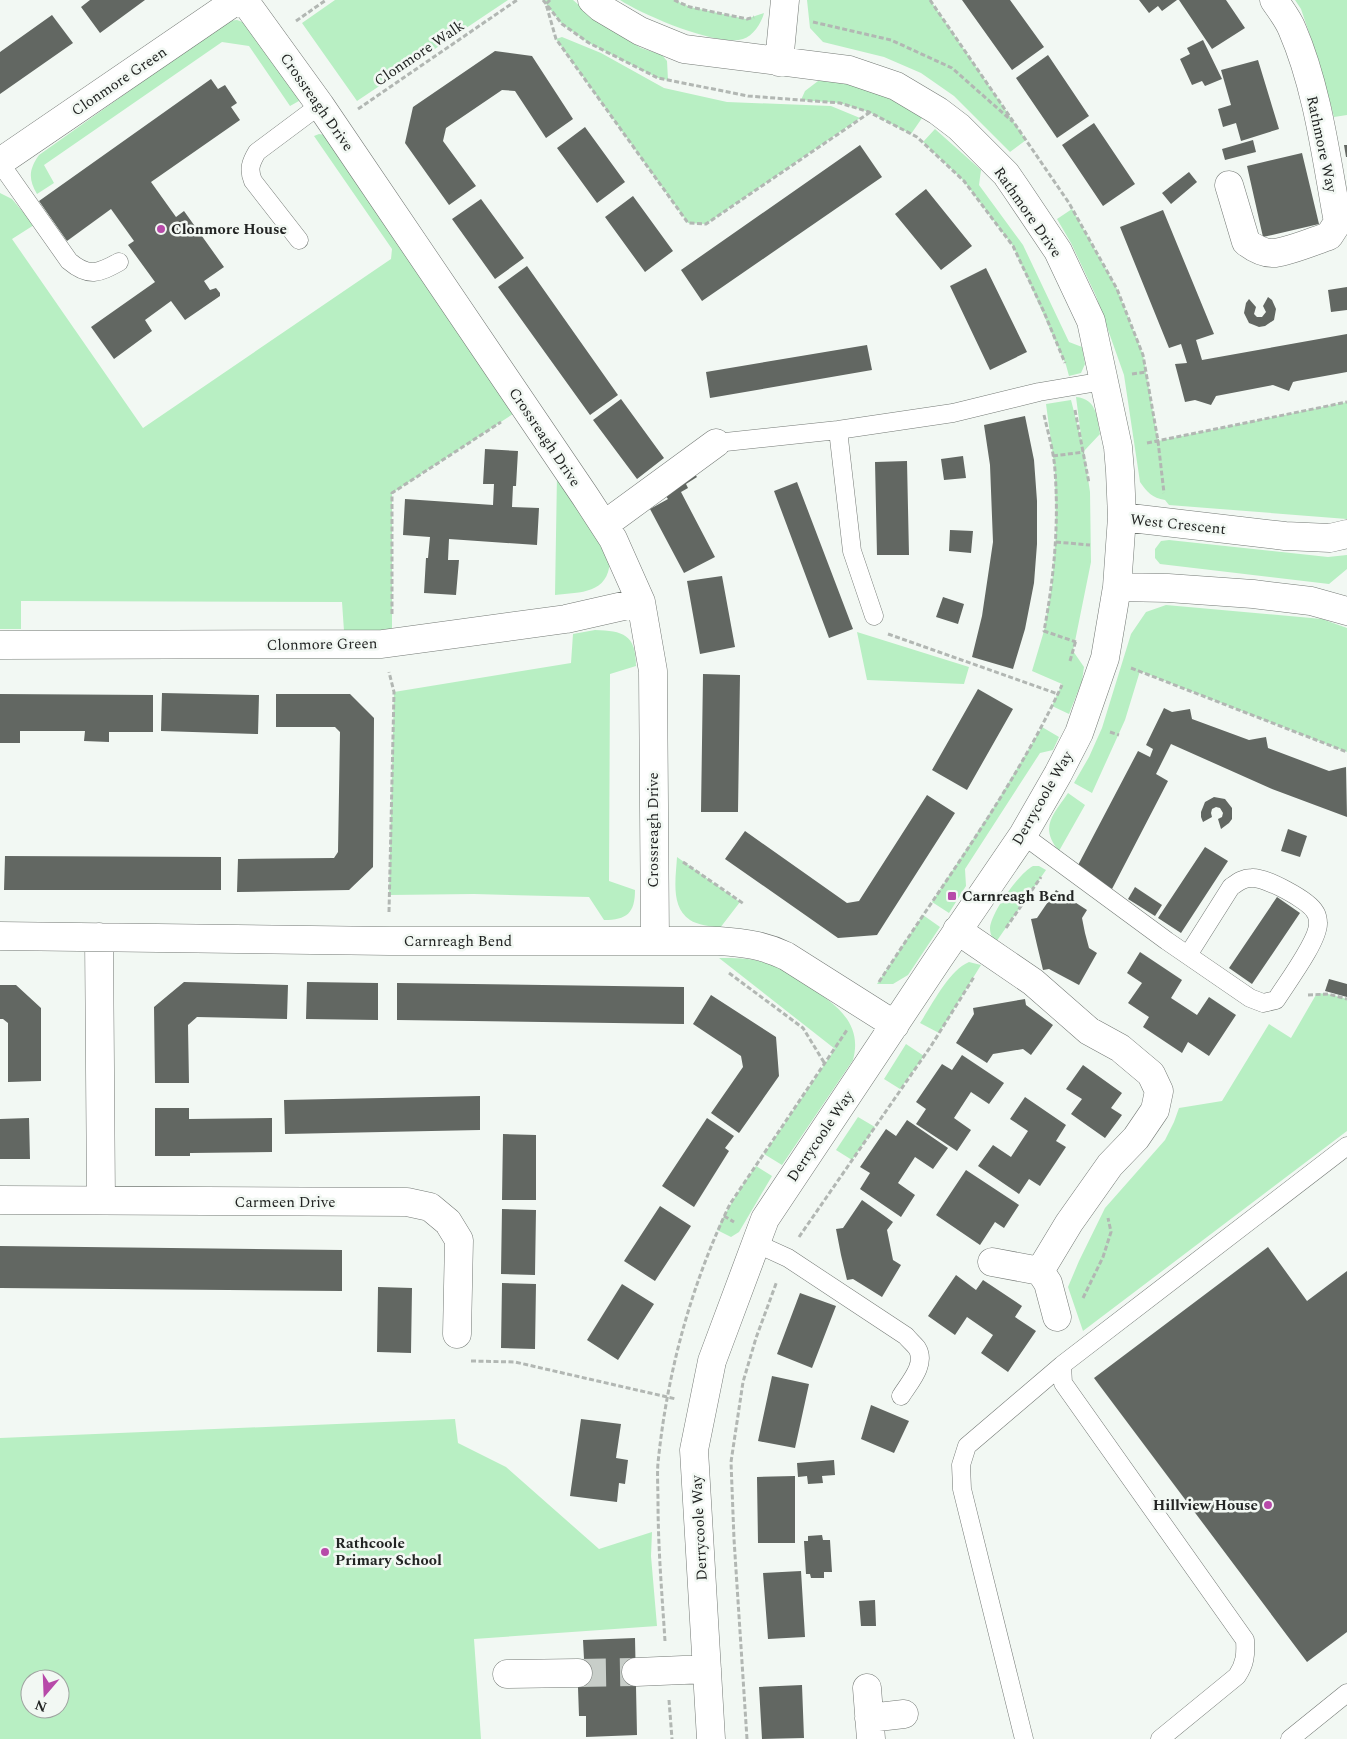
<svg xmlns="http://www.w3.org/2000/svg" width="1347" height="1739" font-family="Spectral,serif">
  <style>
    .green { fill: #b8efc3; fill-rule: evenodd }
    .building { fill: #626762 }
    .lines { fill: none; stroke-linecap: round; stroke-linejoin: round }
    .street-tunnel { stroke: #c8cec9; stroke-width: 28; stroke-dasharray: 28 14; stroke-linecap: butt }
    .lane-casing { stroke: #747975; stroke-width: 19 }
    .street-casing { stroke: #747975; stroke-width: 29 }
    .path { stroke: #b2b7b3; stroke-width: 3; stroke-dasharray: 5 2.5; stroke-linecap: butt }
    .lane { stroke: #fff; stroke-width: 18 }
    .street { stroke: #fff; stroke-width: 28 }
    .poi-dot { fill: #b74aa9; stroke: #f2f8f3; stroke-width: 2 }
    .labels { text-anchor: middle; stroke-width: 5; stroke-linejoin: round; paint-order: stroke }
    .street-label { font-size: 15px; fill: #222423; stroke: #f2f8f3 }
    .poi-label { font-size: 15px; font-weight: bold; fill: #222423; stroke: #f2f8f3; text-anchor: start }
  </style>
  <rect width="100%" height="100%" fill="#f2f8f3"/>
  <path class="green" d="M335,0H508L357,101L302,23Z
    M543,0H573L601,24L641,48L662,55L667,61L668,80L658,78L589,43L562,24Z
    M620,0H674L690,7L746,19L764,13C761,24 753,36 743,39C717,47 643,15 620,0Z
    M807,0H930L1026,140L1010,152L954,96L921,73L884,57L823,42L810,28Z
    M1295,0H1347V115L1334,117L1319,62L1301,9Z
    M237,20L248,24L306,97L290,106L249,46L222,42L44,165L54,183L37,194C28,179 29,169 39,155L228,21Z
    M562,37L601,53L664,88L727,102L831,106L860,118L706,224L688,223L556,39Z
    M822,78L837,80L890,98L922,118L911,134L869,112L840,103L801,100L805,91Z
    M935,129L981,170L979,185L1023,245L1069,342L1082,347L1085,364L1081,373L1069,376L1066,365L1013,246L964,181L923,142Z
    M319,134L325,135L519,410L392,493V630L344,631L342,602L21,601V629H0V193L12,199L34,225L12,239L143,428L391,259L392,249L314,136Z
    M1072,209L1117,289L1143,355L1158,441L1347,402V519L1169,505L1165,500C1152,498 1147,492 1140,482L1124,375L1096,296L1071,243L1057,219Z
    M1076,397C1097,399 1097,417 1100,434L1084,451L1090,492L1091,562L1073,651L1084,667L1082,681L1069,714L1052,706L1062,684L1032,671L1044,631L1052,585L1056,533L1055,471L1046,404L1071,400L1082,443Z
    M557,475L610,561C608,594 581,592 555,595Z
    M1169,540L1328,557L1347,555V569L1329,584L1160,564L1155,558V549L1161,541Z
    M1166,605L1322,619L1347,628V752L1140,671L1125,720L1092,793L1074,783L1089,757L1102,728L1131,634L1146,612Z
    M595,630C623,631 636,634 636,666L610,674L609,881L635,890C635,913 627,920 604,920L589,897L474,894L389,895L394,692L571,663L573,634Z
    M857,632L969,667L964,684L867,680Z
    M1042,727L1059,737L1053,750L1040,753L965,869L966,886L949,913L932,902L994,807Z
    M1068,793L1085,805L1059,851C1039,827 1053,815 1068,793Z
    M677,857L740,902L720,928C711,926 697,925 690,920C670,907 676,877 677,857Z
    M1033,866H1039L1046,870L996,942C992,938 990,934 990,928C991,913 1019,873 1033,866Z
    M923,915L940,927L908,975L893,984H877Z
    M719,958C736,958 753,958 769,964C784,969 797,978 810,987C836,1005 863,1023 853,1060L782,1165L764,1154L835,1049Z
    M969,962L981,965L939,1033L920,1023C932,1005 949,970 969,962Z
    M1317,993L1328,994L1347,999V1131L1083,1331L1068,1287L1079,1261L1105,1208L1165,1140L1174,1122L1179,1108L1222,1101L1269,1024L1291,1038Z
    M906,1044L924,1056L900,1089L884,1079Z
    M858,1117L875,1127L852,1160L836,1150Z
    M756,1166L772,1176L739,1232L731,1237L717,1230C728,1207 741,1187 756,1166Z
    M455,1419L458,1443L506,1467L599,1549L652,1532L651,1556L657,1626L474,1639L481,1739H0V1438ZM30,1679H60V1709H30Z"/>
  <path class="building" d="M90,0H145L100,33L81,7Z
    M962,0H1010L1044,47L1012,70Z
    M1139,0H1177L1162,11L1158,6L1149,13Z
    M1179,0H1226L1245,28L1212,49Z
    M52,15L73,43L0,94V52Z
    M1203,40L1222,79L1205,86L1202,81L1192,85L1180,59L1190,54L1187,48Z
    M495,51L532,56L573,119L546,138L515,91L502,90L446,128L443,141L476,186L449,205L405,143L413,107Z
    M1048,55L1089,116L1057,138L1016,78Z
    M1258,60L1279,129L1241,141L1236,123L1223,127L1218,109L1231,105L1221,70Z
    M211,79L218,89L225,85L237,103L231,107L240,120L151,182L176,217L184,211L224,267L204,281L210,290L216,288L220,293V296L185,320L171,301L145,320L152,331L114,359L91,327L155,282L128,245L134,241L111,209L67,241L39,201Z
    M1094,123L1135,184L1103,206L1062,145Z
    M585,127L625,182L597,203L557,148Z
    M1253,140L1256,152L1225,160L1222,149Z
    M860,145L882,177L702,301L681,270Z
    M1344,145H1347V157H1346Z
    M1302,153L1319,224L1263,237L1247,166Z
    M1189,172L1197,182L1171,204L1162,193Z
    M926,189L972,246L941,270L895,214Z
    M633,196L673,251L645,272L605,217Z
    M481,199L524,258L495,279L452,219Z
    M1163,210L1214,334L1196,340L1202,360L1347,334V372L1297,381L1293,382L1289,391L1273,385L1216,396L1211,405L1195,400L1185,402L1175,364L1187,363L1181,344L1169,348L1120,227Z
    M527,266L618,395L590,415L498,287Z
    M986,268L1027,352L990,370L950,286Z
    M1347,287V310L1331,312L1328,290Z
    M1268,297L1272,300L1276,309L1274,320L1265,326L1259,327L1249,323L1244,313L1246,303L1249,299L1256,307L1254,314L1257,317H1262L1266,312L1263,306Z
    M867,345L872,370L710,398L706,372Z
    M621,399L664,458L637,479L593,420Z
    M1025,416L1034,460L1037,501V544L1034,583L1025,629L1013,669L972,657L982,616L993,542L990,465L984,425Z
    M485,449L518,451L516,486H513L512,507L539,508L537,545L449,539L448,560H459L456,595L424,593L426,558H428L430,537L403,535L405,499L493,505L494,484H483Z
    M963,456L966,478L944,480L941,459Z
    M907,461L909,555H877L875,462Z
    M690,468L697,477L686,484L688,488L681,492L715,557L684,573L650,509L668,499L661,490Z
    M797,482L853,629L829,638L774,491Z
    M950,530L973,531L971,553L949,551Z
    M722,576L735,647L700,654L687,581Z
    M943,597L964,604L958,624L936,617Z
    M703,674L740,675L738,812H701Z
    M978,689L1013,709L967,790L932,770Z
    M162,693L259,695L258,734L161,731Z
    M0,694L153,695V732H109V742L84,741L85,731H20V743H0Z
    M276,694H350L374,718L373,867L349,890L237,892L238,859L334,858L338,852L340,732L335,727H276Z
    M1164,708L1172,712L1190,709L1192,719L1249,740L1266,737L1268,748L1329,771L1346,767L1347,817L1272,789L1171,744L1156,774L1168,781L1112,889L1076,869L1138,751L1150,757L1153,749L1146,745Z
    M927,795L955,813L877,935L838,938L725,859L745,831L847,903L859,901Z
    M1214,797L1225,799L1232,808V819L1229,823L1221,829L1218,819L1222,817L1223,813L1220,808L1216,807L1212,809L1211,813L1212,817L1203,822L1201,817V812L1205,802Z
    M1288,829L1307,836L1300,857L1281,851Z
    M1205,847L1228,861L1181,933L1158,918Z
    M5,856L221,857V890H4Z
    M1135,887L1162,905L1155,916L1128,899Z
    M1056,890L1087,910L1082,918L1085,933L1089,948L1097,953L1079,985L1049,969L1043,970L1037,945L1031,919L1037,918Z
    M1277,897L1300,913L1252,984L1229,968Z
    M1140,952L1182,980L1171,998L1197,1015L1209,997L1236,1015L1209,1056L1188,1042L1182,1053L1143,1027L1149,1017L1128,1003L1142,983L1127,973Z
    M1329,979L1347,984V997L1325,991Z
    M184,982L288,985L287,1019L197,1017L188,1025L189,1083H155L154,1007Z
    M307,982L378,983V1020L306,1019Z
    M397,983L684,987V1024L397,1020Z
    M0,985H16L41,1008V1081L8,1082V1023L3,1019H0Z
    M711,995L776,1037L779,1076L739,1133L711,1113L743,1067L741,1056L693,1024Z
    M1025,999L1026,1005L1053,1025L1031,1055L1023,1049L993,1054L987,1063L956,1043L974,1014L973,1008Z
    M962,1055L1004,1083L989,1104L971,1092L954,1118L971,1130L957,1151L916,1124L926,1109L916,1102L942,1064L952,1070Z
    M1083,1065L1122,1093L1111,1108L1122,1115L1105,1138L1071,1114L1082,1099L1066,1089Z
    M480,1096V1130L285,1134L284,1100Z
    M1025,1097L1066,1125L1056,1141L1066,1147L1040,1186L1029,1179L1019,1194L978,1166L993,1145L1011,1157L1028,1131L1010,1119Z
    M155,1108H189V1119L272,1118V1152L190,1153V1156H155Z
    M29,1118L30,1159H0V1119Z
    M707,1118L734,1136L725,1148L729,1151L694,1207L662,1186Z
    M907,1120L948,1148L933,1169L915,1157L898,1183L915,1195L901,1217L860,1189L870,1173L860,1167L886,1129L896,1136Z
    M503,1134L536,1135V1200H502Z
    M966,1170L1019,1205L1004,1228L995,1222L980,1245L936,1215Z
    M862,1200L893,1222L887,1230L893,1260L901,1265L882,1297L853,1279L847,1280L841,1255L836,1229L843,1228Z
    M660,1206L691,1226L655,1281L624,1261Z
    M502,1209L536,1210L535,1275L501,1274Z
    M0,1246L342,1250V1291L0,1288Z
    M1268,1247L1307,1301L1347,1271V1632L1307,1662L1094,1378Z
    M956,1275L976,1290L983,1280L1022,1306L1015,1317L1036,1331L1008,1372L981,1353L993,1335L967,1317L955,1335L928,1316Z
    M502,1283L536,1284L535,1349L501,1348Z
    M622,1284L654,1304L618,1360L587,1340Z
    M378,1287L412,1288L411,1353L377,1352Z
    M800,1293L836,1306L812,1368L777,1354Z
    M772,1376L809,1384L795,1448L758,1441Z
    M871,1405L909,1421L894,1453L861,1439Z
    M581,1419L621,1424L616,1458L628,1460L625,1484L619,1483L617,1502L570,1496Z
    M834,1460L835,1475L822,1476L823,1483L808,1484L807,1476L798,1477L797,1463Z
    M795,1476V1543H758L757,1477Z
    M822,1535L823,1540H830L832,1572H824V1578H811L810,1574H806L804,1541H808V1536Z
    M801,1571L805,1637L768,1639L763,1573Z
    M875,1600L876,1626H861L859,1601Z
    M635,1638L637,1735L586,1737V1716H579L577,1659H584L583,1640Z
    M802,1685L804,1738L762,1739L759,1687Z"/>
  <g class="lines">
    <path class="street-tunnel" d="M578,1673L636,1672"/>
    <defs>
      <path id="lane" d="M0,163L69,261C89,278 99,273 119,262
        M299,240L253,181C248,169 251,162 257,152L320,105
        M838,430L852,551L874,616
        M716,443L838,430L953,413L1039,392L1104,381
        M1023,835L1167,941L1250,998L1263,1003L1276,1000C1286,984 1319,940 1318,923C1318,920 1317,914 1315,912C1309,900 1265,877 1252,878C1243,878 1238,882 1231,887L1188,955
        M755,1243L788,1258L906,1336C909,1340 914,1344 917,1348C927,1364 909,1383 901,1396
        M1062,1365L1063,1383L1245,1640C1246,1655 1245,1664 1237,1676L1160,1739
        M1024,1739L962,1489L961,1465L967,1446L1062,1365L1347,1146
        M1290,1739L1347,1693"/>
      <path id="street" d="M244,0L320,105L585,496L613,539L641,602L653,671L655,940
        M592,0L601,8L640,31L684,49L849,70L896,86L938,111L959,127L1006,174L1017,190L1058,251L1091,321L1118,447L1120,471L1122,517L1117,587L1105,658L1079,733L1058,774L1023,835L939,958L765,1219L712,1361L694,1450L711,1739
        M779,62L785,0
        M0,162L237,0
        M1229,185L1246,242C1254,248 1265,254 1275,253C1291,251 1314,241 1329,236L1338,222C1326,158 1318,89 1292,29C1288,19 1280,9 1274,0
        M1122,517L1285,536L1330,538L1347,534
        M604,525L716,443
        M1117,587L1168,588L1253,594L1311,601L1347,611
        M0,645L382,644L566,619L641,602
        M957,930L1033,982L1089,1031L1120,1048L1151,1074L1159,1091L1155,1110L1136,1138L1110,1165L1069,1223L1040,1271
        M0,936L389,941H719C745,943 763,945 786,956L895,1025
        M99,937L101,1200
        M0,1200L407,1202L430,1207L448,1222L459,1240L457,1334
        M992,1262L1040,1271L1048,1283L1057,1317
        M636,1672L707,1669
        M507,1674L578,1673
        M867,1688L871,1739
        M869,1718L904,1714"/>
    </defs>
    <use href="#lane" class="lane-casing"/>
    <use href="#street" class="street-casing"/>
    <path class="path" d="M543,0L562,24L589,43L658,78L748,96L840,103L869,112L917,137L964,181L1013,246L1044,312L1065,363
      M550,0L546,4L556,39L688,223L706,224L869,113
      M674,0L690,7L747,19L754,17
      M930,0L1069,203L1117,289L1143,355L1158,441L1164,493
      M296,21L326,0
      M813,22L891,40L952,68L1013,122
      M358,109L517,0
      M1132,374L1146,372
      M1075,410L1089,483
      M1044,415C1048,433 1054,452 1055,471C1059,525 1054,578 1044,631L1076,642
      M1147,443L1347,402
      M1053,456L1084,452
      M1056,542L1090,545
      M392,614V493L501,422
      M888,634L1058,694
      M1070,661L1076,640
      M1131,668L1347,752
      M1110,732L1119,735
      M683,862L744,904
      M389,912L394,692L389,672
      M1006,928L1041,877
      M729,973L803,1028L825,1064
      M879,982C942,884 1013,791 1062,685
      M1308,995L1328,994L1347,999
      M724,1216L734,1222
      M799,1237L931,1046L974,977
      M1083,1298L1103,1257L1111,1232L1108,1218
      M471,1361L515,1362L676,1399
      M665,1641C662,1594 658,1548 658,1501C658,1488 657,1475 658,1463C667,1373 691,1285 730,1204L847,1030
      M669,1700L672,1739
      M747,1739L734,1539L731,1462L743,1382L756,1338L777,1281"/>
    <use href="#lane" class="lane"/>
    <use href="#street" class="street"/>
  </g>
  <g class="poi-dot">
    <circle cx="161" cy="229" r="5"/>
    <rect x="947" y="891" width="10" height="10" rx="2.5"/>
    <circle cx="1268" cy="1505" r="5"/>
    <circle cx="325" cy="1552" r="5"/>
  </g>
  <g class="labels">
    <g class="street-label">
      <text transform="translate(419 53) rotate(-34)" y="5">Clonmore Walk</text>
      <text transform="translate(119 81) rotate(-34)" y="5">Clonmore Green</text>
      <text transform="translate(317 102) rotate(55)" y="5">Crossreagh Drive</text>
      <text transform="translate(1322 144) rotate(78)" y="5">Rathmore Way</text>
      <text transform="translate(1028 212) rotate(55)" y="5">Rathmore Drive</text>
      <text transform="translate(545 437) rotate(56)" y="5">Crossreagh Drive</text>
      <text transform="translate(1178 524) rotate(6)" y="5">West Crescent</text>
      <text transform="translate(322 644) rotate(-1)" y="5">Clonmore Green</text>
      <text transform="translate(1042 798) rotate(-60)" y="5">Derrycoole Way</text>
      <text transform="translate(653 830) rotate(-90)" y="5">Crossreagh Drive</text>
      <text x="458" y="946">Carnreagh Bend</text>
      <text transform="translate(820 1136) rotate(-56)" y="5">Derrycoole Way</text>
      <text x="285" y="1207">Carmeen Drive</text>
      <text transform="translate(699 1528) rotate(-93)" y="5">Derrycoole Way</text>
    </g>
    <g class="poi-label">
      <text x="171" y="234">Clonmore House</text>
      <text x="962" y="901">Carnreagh Bend</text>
      <text x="1258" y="1510" text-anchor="end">Hillview House</text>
      <text x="335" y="1548">Rathcoole<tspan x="335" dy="17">Primary School</tspan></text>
    </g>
  </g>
  <g transform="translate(45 1694) rotate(199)"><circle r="24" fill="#f2f8f3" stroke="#9fa3a0"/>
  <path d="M0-4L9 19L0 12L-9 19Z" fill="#b74aa9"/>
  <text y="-8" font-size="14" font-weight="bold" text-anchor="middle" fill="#222423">N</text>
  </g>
</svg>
